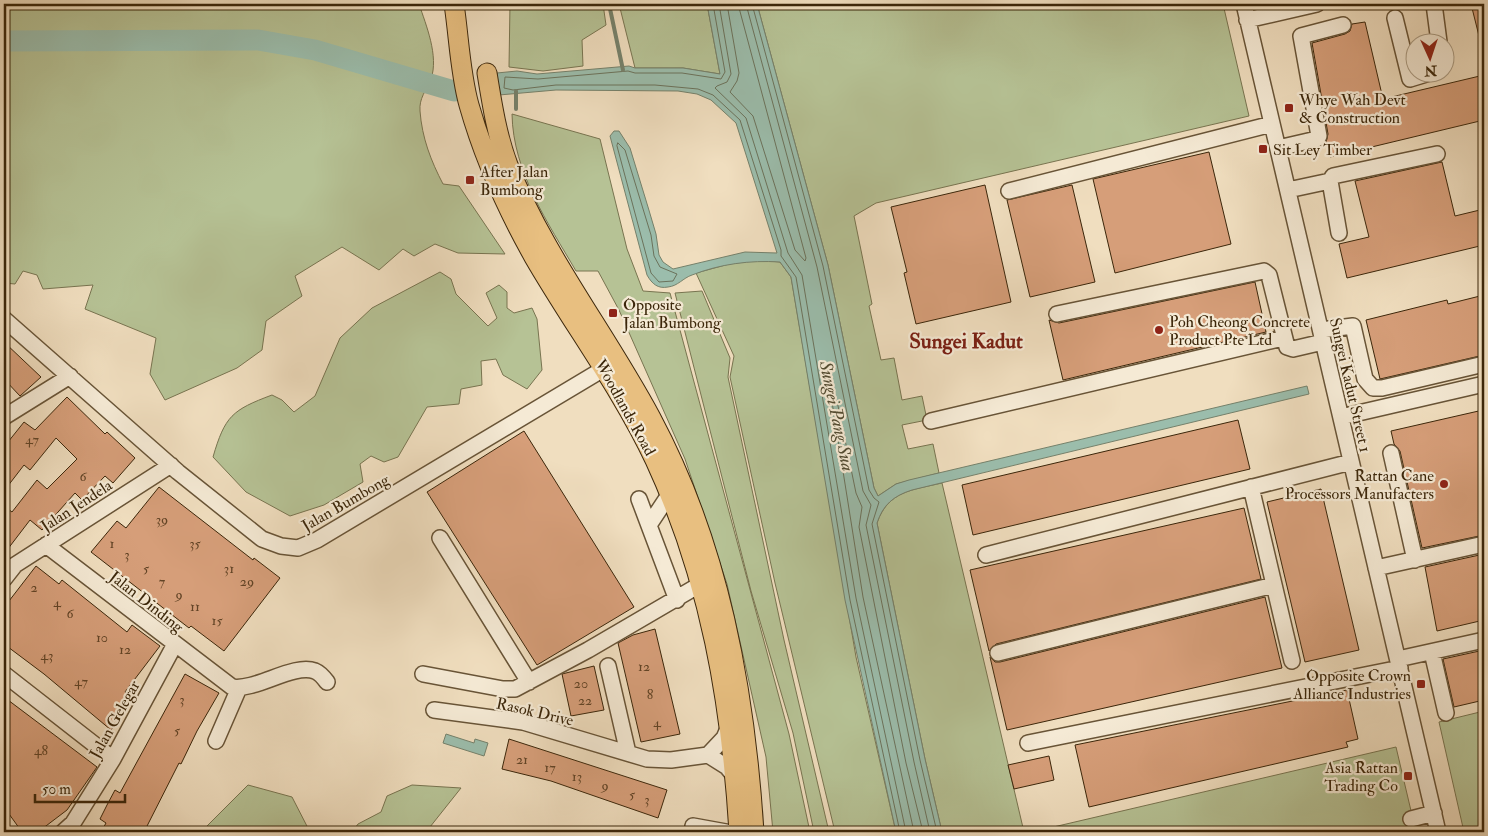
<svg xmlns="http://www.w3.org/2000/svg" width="1488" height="836" font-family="'IM FELL Double Pica',serif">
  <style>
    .green { fill: #b6c295; stroke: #787450 }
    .water { fill: #9bbdac; stroke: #75816b }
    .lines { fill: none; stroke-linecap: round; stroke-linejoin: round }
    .shore { stroke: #6b725b; stroke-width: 1 }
    .stream { stroke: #75816b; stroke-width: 4 }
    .river { stroke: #9bbdac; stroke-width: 21 }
    .building { fill: #d69e79; stroke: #3b260a }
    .minor-casing { stroke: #685437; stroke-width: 18 }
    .major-casing { stroke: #3b260a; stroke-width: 21 }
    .minor { stroke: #f5ead5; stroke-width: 15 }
    .major { stroke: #e8bf80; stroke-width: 19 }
    .poi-dot { fill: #8f2418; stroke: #f5ead5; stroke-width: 2 }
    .labels { text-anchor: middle; stroke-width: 4.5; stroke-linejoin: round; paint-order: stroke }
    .number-label { font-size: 14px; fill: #624426 }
    .poi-label { font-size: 16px; fill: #3b260a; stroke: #f5ead5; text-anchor: start }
    .street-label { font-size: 16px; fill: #3b260a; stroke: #f5ead5 }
    .water-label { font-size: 18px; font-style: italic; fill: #534c32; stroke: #f5ead5 }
    .district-label { font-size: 21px; font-weight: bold; fill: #7a1f14; stroke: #f5ead5 }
  </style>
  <rect width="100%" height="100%" fill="#f0debf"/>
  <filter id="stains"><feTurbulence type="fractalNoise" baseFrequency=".004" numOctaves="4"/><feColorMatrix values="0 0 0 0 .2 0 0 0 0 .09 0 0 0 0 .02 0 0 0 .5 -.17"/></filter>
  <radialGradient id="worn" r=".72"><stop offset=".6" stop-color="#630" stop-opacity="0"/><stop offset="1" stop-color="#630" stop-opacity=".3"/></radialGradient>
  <path class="green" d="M4,4H419C426,25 439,56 431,79C426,91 419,98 420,111C422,138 431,161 443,184L459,186L505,254L458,253L435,244L414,256L403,249L379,270L342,247L295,276L302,296L266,321L262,350L237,368L165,400L150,374L156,338L85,309L93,285L43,289L37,275L23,271L15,284L4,283Z
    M510,4H603L606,25L582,40L583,66L543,71L509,67Z
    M619,4H707L720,74L683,68H635Z
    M757,4H1223L1249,116L876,203L854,216L872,304L869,306L881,360L894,358L902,400L922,396L927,420L902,425L908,449L933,444L939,473L896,484L878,496L874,488L828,265Z
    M512,114L600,139L627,249L643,291L670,293L789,734L810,832H773L766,757L727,584L685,459L619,310L598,271H576C548,223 513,172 512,114Z
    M760,260L780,262L791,277L856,657L896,832H835L775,583L730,377L734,356L696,273L729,264Z
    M440,272L451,279L456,294L488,326L497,318L486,293L499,285L507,292V308L514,313L532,308L537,319L542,370L527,389L503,375L496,359L481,361L482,385L461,389L459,404L427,407L398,457L384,462L371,456L360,464L363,482L324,505L290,516L246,492L213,457C225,416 232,410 272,395L282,400L294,412L315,396L340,338L372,308Z
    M702,291L730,358L728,377L784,640L829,832H814L793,733L751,591L675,293Z
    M942,483L1024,832H942L925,759L877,523C888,491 912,490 942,483Z
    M1484,711V832H1464L1439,722Z
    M1396,747L1416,832H1032Z
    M248,785L292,797L310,832H201Z
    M412,785L461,788L426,832H352L358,824L381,812L387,796Z"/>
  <path class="water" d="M707,4H757L828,265L874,488L878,496L896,484L909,480L1307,386L1309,394L912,490C893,496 883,505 877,523L925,759L942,832H896L845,600L791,277L780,262C750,260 720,264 692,275C683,278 678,286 668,287C658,289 652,284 647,275L610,136L614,131H619L630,148L648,207L656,234L659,255L663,262L673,269L745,252L777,253L736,123L711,100L697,94L678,91L556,90L499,95L497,73L517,71L537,74L629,66L635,68H683L720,74Z
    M446,734L474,743L475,739L488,743L484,756L443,743Z"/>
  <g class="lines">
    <path class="shore" d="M713,4L725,72L721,79L682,73H635L628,71L538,79L505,77L504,88L513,90L556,85H655L698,89L713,95L740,120L781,250V256L796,277L850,600L900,832
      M719,4L731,74L727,82L717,86L715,88L746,118L788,253L802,275L856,598L906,832
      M727,4L739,73L737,81L730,92L753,116L795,250L805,261L806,258L738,4
      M746,4L817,267L863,491L871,505L866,525L914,762L930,832
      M752,4L823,266L869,490L874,498L879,502L872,524L920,760L937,832
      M618,143L625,150L651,235L654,256L660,267L677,274L673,281L659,282L651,273L617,146Z
      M914,832L863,597L832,402L834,399L837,401L856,493L862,507L859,527L906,763L923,832"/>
    <path class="stream" d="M609,4L623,70
      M516,91V109"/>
    <path class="river" d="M4,41L258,40L315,50L454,91"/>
  </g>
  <path class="building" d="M1471,4H1484V43L1481,44Z
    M1365,22L1383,99L1484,75V120L1330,157L1326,142L1328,134L1312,43L1345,34L1350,31L1352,24Z
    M1209,152L1231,244L1115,273L1093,179Z
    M1442,162L1455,216L1484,209V245L1347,278L1339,244L1369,237L1355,181Z
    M985,185L1011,302L916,324L904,273L907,272L891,207Z
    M1072,185L1095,282L1030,297L1007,200Z
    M1255,282L1266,332L1063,380L1049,320L1059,323Z
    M1484,295V321L1481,322L1484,335V355L1380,379L1366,320L1447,300L1448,304Z
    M4,342L41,377L20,396L4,379Z
    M67,397L105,434L107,432L135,458L113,483L105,476L82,500L75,493L42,530L30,520L4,554V506L12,512L37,480L47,489L77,459L56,438L30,470L24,465L4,491V447L24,422L35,430Z
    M1483,410L1484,535L1422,548L1400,451L1394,444L1391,431Z
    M1238,420L1250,469L973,535L962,485Z
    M524,431L634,607L537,665L427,492Z
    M159,487L253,560L254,558L280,578L224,651L191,626L189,628L91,552L117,521L126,528Z
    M1321,489L1359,650L1305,662L1267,502Z
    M1244,508L1261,579L996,644L989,651L970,570Z
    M1484,554V620L1437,631L1425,567Z
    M36,566L59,584L62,580L127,632L132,625L160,646L125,692L134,700L111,730L44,674L4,644V597L9,601Z
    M1265,597L1282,668L1007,730L990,657L995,662H1000Z
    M655,629L680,734L641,742L618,643L633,635Z
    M1484,650V700L1454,707L1443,659Z
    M594,666L604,710L571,716L562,674Z
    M185,674L219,693L197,731L181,764L179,763L144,832H101L106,823L100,819L107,805L115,790L120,793Z
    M1347,690L1358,739L1346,742L1348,747L1089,807L1075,745Z
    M4,697L97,767L67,810L38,832H22L4,807Z
    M509,739L667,790L658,818L551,781L502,769Z
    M1049,756L1054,780L1014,789L1008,765Z"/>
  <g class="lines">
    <defs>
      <path id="minor" d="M1244,4L1438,832
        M1434,4L1439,42
        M1395,18L1410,79L1433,72
        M1247,20L1317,4
        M1278,148L1317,139L1319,136L1301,36L1343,25
        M1330,181L1339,233
        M1288,190L1330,181L1333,176L1437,154
        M1009,191L1272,124
        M1057,314L1264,271L1269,275L1287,347L1293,349L1323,342
        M4,319L178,472L262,539L281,546L298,548L317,540L605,368
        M1321,330L1353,326L1365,379L1373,388H1382L1484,364
        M4,417L70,376
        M1341,417L1484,384
        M931,421L1283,338
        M1391,453L1415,560
        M1251,487L1292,661
        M639,499L677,600
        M649,525L669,495
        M440,538L529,682
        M46,545L232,687C256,691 293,663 315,671C320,673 324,678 327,682
        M986,555L1351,462
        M1376,568L1484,544
        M4,579L15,565L171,465
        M1432,652L1446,713
        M998,653L1274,585
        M1398,659L1484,640
        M608,666L628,753
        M4,674L113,759
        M423,674L503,689H515L588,650L701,584
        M434,710L523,722L647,759L671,760L708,755
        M216,741L239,688
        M1028,743L1400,668
        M708,755L724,738L730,724
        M708,755L727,767L736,778
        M1411,819L1434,813
        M693,826L726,832
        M63,832L73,823L113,759L175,644"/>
      <path id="major" d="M454,4C459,37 460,73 469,105C484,158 507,209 534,257C574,326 621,388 655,460C710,579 731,702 739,832
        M487,73C492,104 497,136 508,165C544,256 605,332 651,418C719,545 745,689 754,832"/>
    </defs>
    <use href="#minor" class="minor-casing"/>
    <use href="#major" class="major-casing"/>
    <use href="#minor" class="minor"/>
    <use href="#major" class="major"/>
  </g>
  <g class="poi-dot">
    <rect x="1284" y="103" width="10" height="10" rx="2.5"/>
    <rect x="1258" y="144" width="10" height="10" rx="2.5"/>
    <rect x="465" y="175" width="10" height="10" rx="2.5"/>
    <rect x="608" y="308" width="10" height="10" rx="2.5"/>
    <circle cx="1159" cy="330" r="5"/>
    <circle cx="1444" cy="484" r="5"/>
    <rect x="1416" y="679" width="10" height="10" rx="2.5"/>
    <rect x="1403" y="771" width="10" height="10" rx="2.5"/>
  </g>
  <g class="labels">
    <g class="number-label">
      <text x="32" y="444">47</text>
      <text x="83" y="481">6</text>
      <text x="162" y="524">39</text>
      <text x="112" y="548">1</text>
      <text x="195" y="548">35</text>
      <text x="127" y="559">3</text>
      <text x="146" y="573">5</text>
      <text x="229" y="573">31</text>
      <text x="162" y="586">7</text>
      <text x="247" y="586">29</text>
      <text x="34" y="592">2</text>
      <text x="179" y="599">9</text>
      <text x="57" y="607">4</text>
      <text x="195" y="611">11</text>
      <text x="70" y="618">6</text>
      <text x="217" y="625">15</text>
      <text x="102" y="642">10</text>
      <text x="125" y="654">12</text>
      <text x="47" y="660">43</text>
      <text x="644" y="671">12</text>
      <text x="81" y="686">47</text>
      <text x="581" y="688">20</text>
      <text x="650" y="699">8</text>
      <text x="182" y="704">3</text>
      <text x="585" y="705">22</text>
      <text x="657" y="727">4</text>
      <text x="177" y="735">5</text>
      <text x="41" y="755">48</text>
      <text x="522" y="764">21</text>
      <text x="550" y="772">17</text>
      <text x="577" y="781">13</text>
      <text x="605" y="790">9</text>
      <text x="632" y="799">5</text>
      <text x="647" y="804">3</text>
    </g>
    <g class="poi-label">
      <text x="1299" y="105">Whye Wah Devt<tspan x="1299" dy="18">&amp; Construction</tspan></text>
      <text x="1273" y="155">Sit Ley Timber</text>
      <text x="480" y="177">After Jalan<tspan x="480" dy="18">Bumbong</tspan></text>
      <text x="623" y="310">Opposite<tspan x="623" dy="18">Jalan Bumbong</tspan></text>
      <text x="1169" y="327">Poh Cheong Concrete<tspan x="1169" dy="18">Product Pte Ltd</tspan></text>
      <text x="1434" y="481" text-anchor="end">Rattan Cane<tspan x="1434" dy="18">Processors Manufacters</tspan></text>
      <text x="1411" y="681" text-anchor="end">Opposite Crown<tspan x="1411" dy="18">Alliance Industries</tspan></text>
      <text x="1398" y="773" text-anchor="end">Asia Rattan<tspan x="1398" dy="18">Trading Co</tspan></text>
    </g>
    <g class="street-label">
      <text transform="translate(1351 385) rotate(77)" y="6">Sungei Kadut Street 1</text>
      <text transform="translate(626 407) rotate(61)" y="6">Woodlands Road</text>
      <text transform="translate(345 502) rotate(-30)" y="6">Jalan Bumbong</text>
      <text transform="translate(76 505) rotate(-33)" y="6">Jalan Jendela</text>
      <text transform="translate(147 601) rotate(38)" y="6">Jalan Dinding</text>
      <text transform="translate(535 711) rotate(13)" y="6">Rasok Drive</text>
      <text transform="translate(114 719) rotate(-61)" y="6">Jalan Gelegar</text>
    </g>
    <g class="water-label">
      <text transform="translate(837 416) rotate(78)" y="6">Sungei Pang Sua</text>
    </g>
    <g class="district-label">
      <text x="966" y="348">Sungei Kadut</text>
    </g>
  </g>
  <rect width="1488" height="836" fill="none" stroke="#f0debf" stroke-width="20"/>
  <rect x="5" y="5" width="1478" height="826" fill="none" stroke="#3b260a" stroke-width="2.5"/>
  <rect x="10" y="10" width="1468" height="816" fill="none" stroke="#3b260a"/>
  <g transform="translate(1430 58) rotate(177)"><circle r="24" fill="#f5ead5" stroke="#ab9c84"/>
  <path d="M0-4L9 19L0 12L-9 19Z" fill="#8f2418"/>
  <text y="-8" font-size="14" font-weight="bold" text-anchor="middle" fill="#3b260a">N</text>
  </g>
  <path d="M35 794v8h90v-8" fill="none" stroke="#3b260a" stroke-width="2.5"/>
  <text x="42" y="794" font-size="15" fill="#3b260a" stroke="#f5ead5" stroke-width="4" paint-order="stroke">50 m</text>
  <rect width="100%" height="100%" filter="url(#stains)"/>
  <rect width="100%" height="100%" fill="url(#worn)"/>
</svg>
